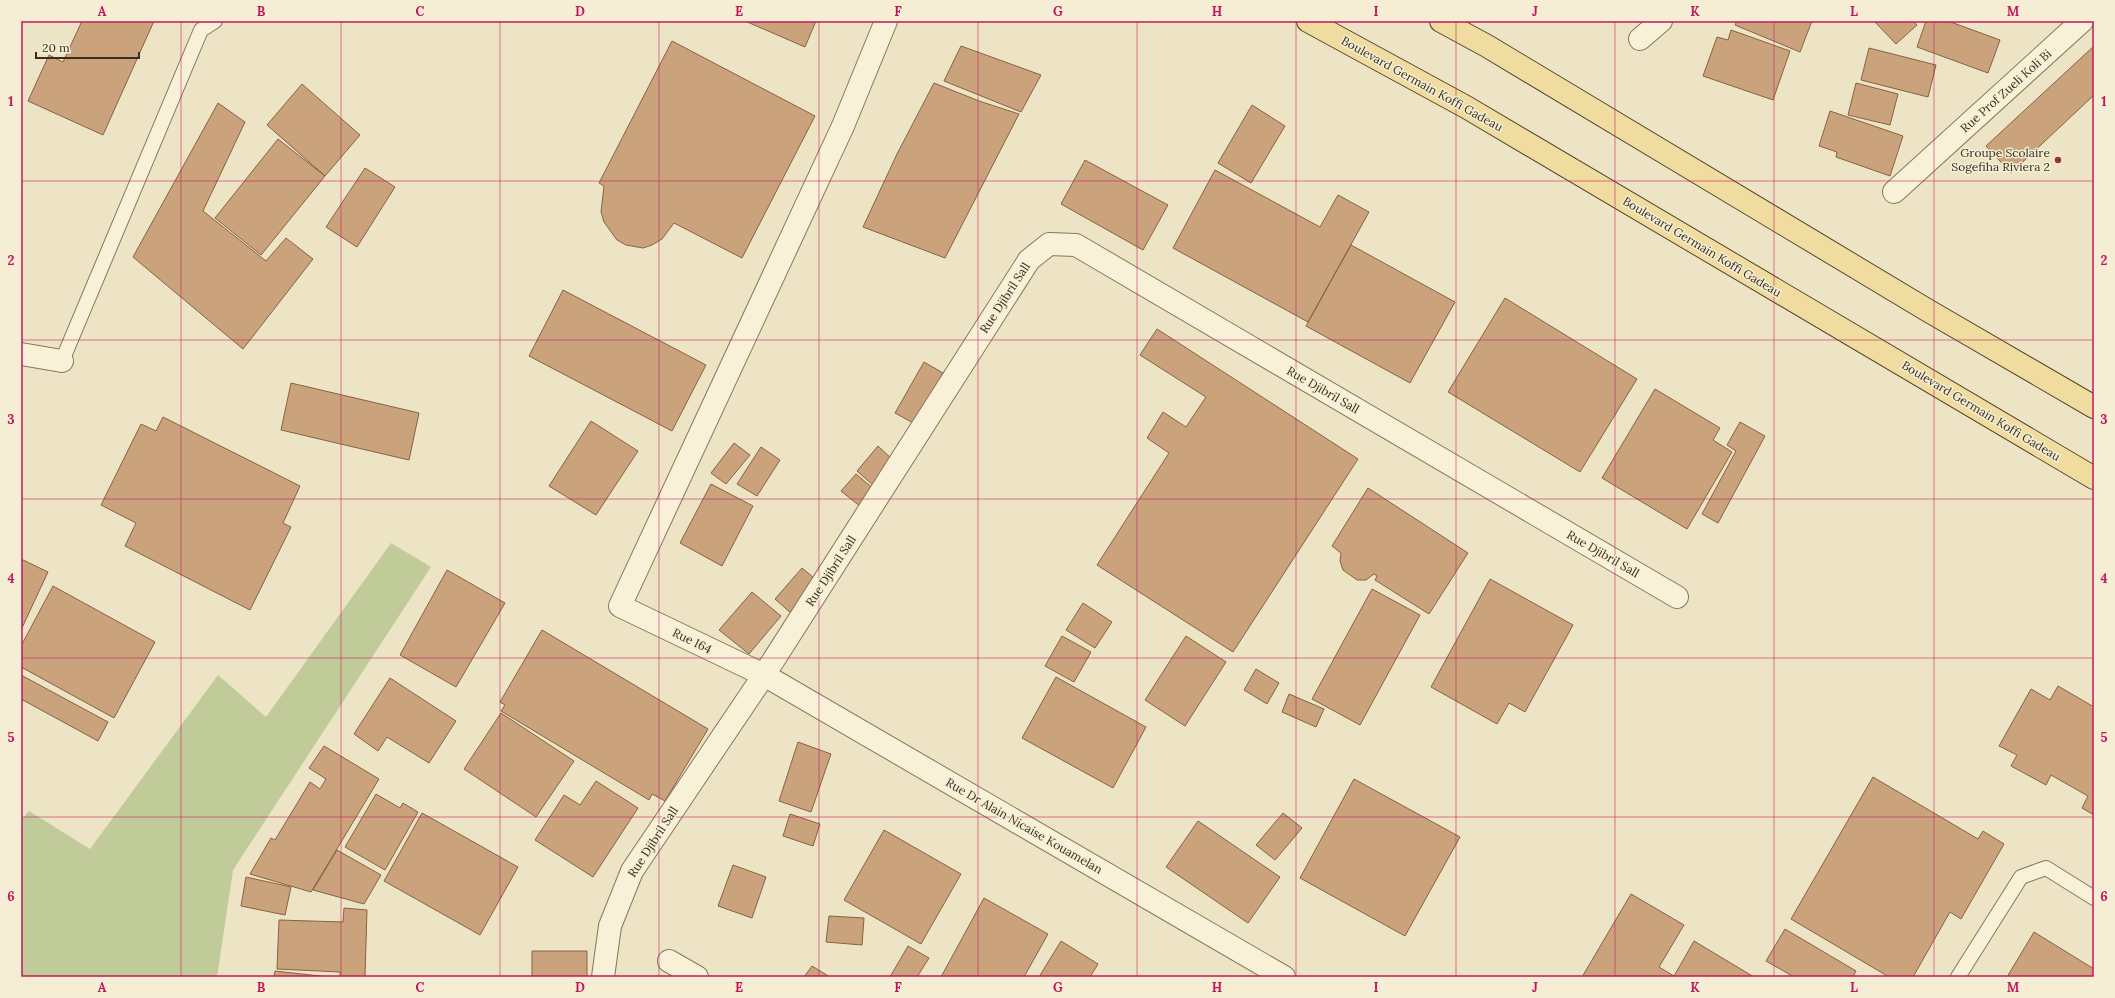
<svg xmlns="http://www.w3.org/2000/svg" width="2115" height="998" font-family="Lora,serif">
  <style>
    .green { fill: #c1cb99 }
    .building { fill: #caa37c; stroke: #866242 }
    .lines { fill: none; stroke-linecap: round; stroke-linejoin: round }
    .lane-casing { stroke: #88765b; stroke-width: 16 }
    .street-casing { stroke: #88765b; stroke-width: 24 }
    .primary-casing { stroke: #56442f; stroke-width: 24 }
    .lane { stroke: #f8f1d8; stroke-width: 14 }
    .street { stroke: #f8f1d8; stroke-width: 22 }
    .primary { stroke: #efdc9e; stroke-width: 22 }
    .grid { fill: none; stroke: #c2185b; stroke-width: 1; stroke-opacity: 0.55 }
    .poi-dot { fill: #95342d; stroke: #f5eed4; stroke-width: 1.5 }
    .labels { text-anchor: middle; stroke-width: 3; stroke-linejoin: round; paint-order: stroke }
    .street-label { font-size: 12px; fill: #382d1f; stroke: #f5eed4 }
    .poi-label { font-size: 12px; fill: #382d1f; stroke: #f5eed4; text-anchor: end }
    .neatline { fill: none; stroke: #c2185b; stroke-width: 1.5 }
    .grid-label { font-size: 13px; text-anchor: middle; font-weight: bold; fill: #c2185b }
  </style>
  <rect width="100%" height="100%" fill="#ede4c5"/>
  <path class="green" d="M391,543L431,567L233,870L217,977H21V820L29,811L90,849L218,675L266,717Z"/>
  <path class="building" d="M82,21H154L103,135L28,101L49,55L63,62Z
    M745,21H816L805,47Z
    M1737,21H1812L1800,52L1735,25Z
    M1874,21H1913L1917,25L1896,44Z
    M1926,21H1948L2000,40L1988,73L1917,47Z
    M1731,30L1790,51L1773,100L1703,76L1717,37L1728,40Z
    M672,41L815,116L742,258L674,223L662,239L652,245L643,248L626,245L617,240L604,222L601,212L604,186L599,183Z
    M961,46L1041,75L1021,112L944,81Z
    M2094,46V95L2011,173L1986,146Z
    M1869,48L1936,65L1928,97L1861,80Z
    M934,83L979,101L1019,114L945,258L863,227L897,154Z
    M1856,83L1898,94L1890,125L1848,115Z
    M302,84L360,135L325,176L267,125Z
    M218,103L245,122L203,211L266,261L286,238L313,259L243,349L133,257Z
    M1252,105L1285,126L1251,183L1218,163Z
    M1830,111L1903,136L1890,176L1836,157L1837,152L1819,146Z
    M278,139L325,176L261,255L215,218Z
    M1085,160L1168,205L1143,250L1061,204Z
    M365,168L395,187L357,247L326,227Z
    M1215,170L1320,227L1338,195L1369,212L1308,322L1173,248Z
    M1351,245L1455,302L1410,383L1306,326Z
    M563,290L706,365L672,431L529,356Z
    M1505,298L1637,379L1580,472L1448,392Z
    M1157,329L1358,459L1233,652L1097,565L1169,453L1147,438L1163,412L1186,427L1206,397L1140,355Z
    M924,362L943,373L915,424L895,413Z
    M291,383L419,413L409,460L281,430Z
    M1655,389L1720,428L1713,440L1732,452L1687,529L1602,478Z
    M163,417L300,486L283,523L291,527L250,610L125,546L136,523L101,505L141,424L156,431Z
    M591,421L638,451L596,515L549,486Z
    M1740,422L1765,436L1718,523L1702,514L1736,451L1727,445Z
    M734,443L750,455L726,484L711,473Z
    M878,446L894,461L874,486L857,471Z
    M761,447L780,460L757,496L737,484Z
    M856,474L875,490L861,507L841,491Z
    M711,484L753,506L722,566L680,543Z
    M1368,488L1468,553L1429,614L1375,580L1377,576L1374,574L1366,580H1357L1343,570L1340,561L1341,553L1332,546Z
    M21,559L48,572L21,630Z
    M802,568L820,583L793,615L775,599Z
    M447,570L505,603L456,687L400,655Z
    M1490,579L1573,625L1525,712L1509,703L1497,724L1431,687Z
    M53,586L155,642L114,718L21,667V646Z
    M1372,589L1420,615L1360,725L1312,699Z
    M752,592L781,616L749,654L719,630Z
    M1083,603L1112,622L1095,648L1066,630Z
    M542,630L708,729L665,801L652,794L649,800L501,711L505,705L500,702Z
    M1062,636L1091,652L1074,682L1045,666Z
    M1186,636L1226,662L1185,726L1145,700Z
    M1256,669L1279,683L1267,704L1244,690Z
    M21,675L108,722L98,741L21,699Z
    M1056,677L1146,727L1113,788L1022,738Z
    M390,678L456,721L429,763L387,737L378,751L354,734Z
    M2058,686L2094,707V815L2082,808L2088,796L2051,775L2046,785L2011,766L2017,755L1999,746L2031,689L2050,700Z
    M1289,694L1324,709L1316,727L1282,712Z
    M501,713L574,761L536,817L464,769Z
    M798,742L831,754L811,812L779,801Z
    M324,746L379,779L311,892L250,874L271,838L275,840L310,782L320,789L326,779L309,768Z
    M1873,777L1978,839L1983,831L2004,844L1961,919L1950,912L1913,977H1889L1791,919Z
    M1354,779L1460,837L1405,936L1300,878Z
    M596,781L638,808L593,877L535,840L564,795L580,805Z
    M376,794L400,808L403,803L418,812L385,870L345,847Z
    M422,813L518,867L480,935L384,881Z
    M1283,813L1302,828L1275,860L1256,845Z
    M790,814L820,824L813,846L783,836Z
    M1198,821L1280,877L1248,923L1166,867Z
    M884,830L961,874L921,944L844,900Z
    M337,850L381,875L364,904L313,890Z
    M733,865L766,877L752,918L718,906Z
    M246,877L291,887L285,915L241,906Z
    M1631,894L1684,925L1659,967L1674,976L1694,941L1754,977H1582Z
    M984,898L1048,934L1024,977H941Z
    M344,908L367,910L365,977H340V972L277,969L279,920L343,922Z
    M829,916L864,918L862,945L826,942Z
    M1785,929L1856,971L1853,977H1794L1766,961Z
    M2034,932L2094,969V977H2007Z
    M1061,941L1098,964L1090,977H1039Z
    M908,946L929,958L917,977H890Z
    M532,951H587V977H532Z
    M812,966L830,977H804Z
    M275,971L329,977H274Z"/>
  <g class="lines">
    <defs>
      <path id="lane" d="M62,361L201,30L215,21
        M1958,977L2021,877L2046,868L2094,898"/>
      <path id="street" d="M886,21L843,126L620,606L764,675L1284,977
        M1640,39L1661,21
        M1894,192L2082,21
        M21,354L62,361
        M669,961L697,977
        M603,977L610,926L632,871L764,675L1029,260L1049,244L1076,245L1677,597"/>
      <path id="primary" d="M1308,21L1466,107L2094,478
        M1441,21L1487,46L1927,310L2094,407"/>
    </defs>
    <use href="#lane" class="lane-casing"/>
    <use href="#street" class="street-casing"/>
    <use href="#primary" class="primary-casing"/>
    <use href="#lane" class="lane"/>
    <use href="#street" class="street"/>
    <use href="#primary" class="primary"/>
  </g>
  <path class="grid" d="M181,21V977M341,21V977M500,21V977M659,21V977M819,21V977M978,21V977M1137,21V977M1296,21V977M1456,21V977M1615,21V977M1774,21V977M1934,21V977M21,181H2094M21,340H2094M21,499H2094M21,658H2094M21,817H2094"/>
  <circle class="poi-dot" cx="2058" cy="160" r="4"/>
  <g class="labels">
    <g class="street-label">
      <text transform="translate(1422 84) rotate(29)" y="4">Boulevard Germain Koffi Gadeau</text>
      <text transform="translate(2006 91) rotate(-42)" y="4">Rue Prof Zueli Koli Bi</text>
      <text transform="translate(1702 247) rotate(31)" y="4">Boulevard Germain Koffi Gadeau</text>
      <text transform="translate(1005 298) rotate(-57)" y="4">Rue Djibril Sall</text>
      <text transform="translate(1323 390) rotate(30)" y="4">Rue Djibril Sall</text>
      <text transform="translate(1981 411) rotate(31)" y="4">Boulevard Germain Koffi Gadeau</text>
      <text transform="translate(1603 554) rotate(30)" y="4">Rue Djibril Sall</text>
      <text transform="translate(831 571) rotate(-57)" y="4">Rue Djibril Sall</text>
      <text transform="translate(692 641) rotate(26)" y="4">Rue I64</text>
      <text transform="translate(1024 826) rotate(30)" y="4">Rue Dr Alain Nicaise Kouamelan</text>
      <text transform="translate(653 842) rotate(-57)" y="4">Rue Djibril Sall</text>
    </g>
    <g class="poi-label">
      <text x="2050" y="157">Groupe Scolaire<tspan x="2050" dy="14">Sogefiha Riviera 2</tspan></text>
    </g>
  </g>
  <rect width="2115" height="998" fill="none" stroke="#f5eed4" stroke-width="44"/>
  <path d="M36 52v6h103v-6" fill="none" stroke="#382d1f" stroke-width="2"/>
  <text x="42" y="52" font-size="12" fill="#382d1f" stroke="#f5eed4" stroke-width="3" paint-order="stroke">20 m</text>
  <rect x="22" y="22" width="2071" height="954" class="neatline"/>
  <g class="grid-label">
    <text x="102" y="16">A</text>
    <text x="261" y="16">B</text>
    <text x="420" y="16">C</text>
    <text x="580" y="16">D</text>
    <text x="739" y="16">E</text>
    <text x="898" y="16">F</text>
    <text x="1058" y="16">G</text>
    <text x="1217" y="16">H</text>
    <text x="1376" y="16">I</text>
    <text x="1535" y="16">J</text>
    <text x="1695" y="16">K</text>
    <text x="1854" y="16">L</text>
    <text x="2013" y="16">M</text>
    <text x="11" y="106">1</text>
    <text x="2104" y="106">1</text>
    <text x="11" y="265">2</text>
    <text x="2104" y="265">2</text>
    <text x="11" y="424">3</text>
    <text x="2104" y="424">3</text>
    <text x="11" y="583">4</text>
    <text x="2104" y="583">4</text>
    <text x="11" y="742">5</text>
    <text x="2104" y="742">5</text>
    <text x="11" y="901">6</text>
    <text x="2104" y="901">6</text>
    <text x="102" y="992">A</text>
    <text x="261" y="992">B</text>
    <text x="420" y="992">C</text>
    <text x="580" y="992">D</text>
    <text x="739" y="992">E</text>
    <text x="898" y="992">F</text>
    <text x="1058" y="992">G</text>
    <text x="1217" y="992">H</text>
    <text x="1376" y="992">I</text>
    <text x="1535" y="992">J</text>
    <text x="1695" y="992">K</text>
    <text x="1854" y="992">L</text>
    <text x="2013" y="992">M</text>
  </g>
</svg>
